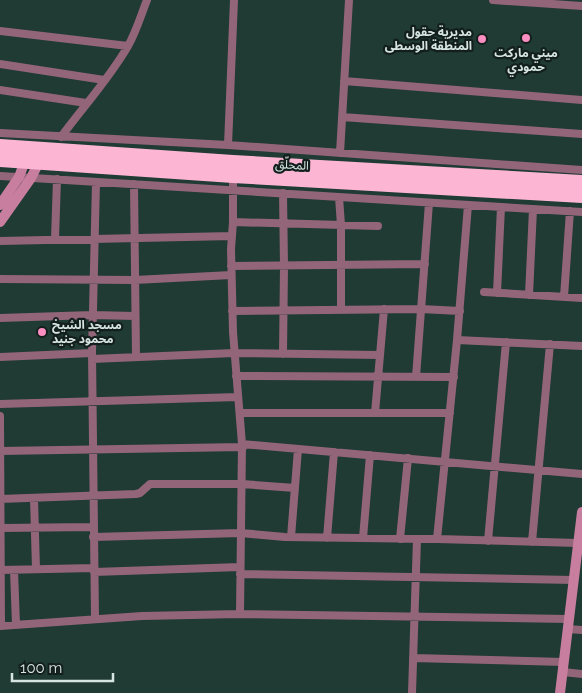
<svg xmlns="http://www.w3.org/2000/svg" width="582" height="693" font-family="Raleway,'Noto Sans Arabic',sans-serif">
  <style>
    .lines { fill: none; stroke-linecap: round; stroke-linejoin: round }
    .street { stroke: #936579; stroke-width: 8 }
    .secondary { stroke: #c87f9f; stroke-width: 10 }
    .highway { stroke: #fcb6d4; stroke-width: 14 }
    .poi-dot { fill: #fc8fc1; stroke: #131f1c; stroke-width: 2 }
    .labels { text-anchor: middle; stroke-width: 4.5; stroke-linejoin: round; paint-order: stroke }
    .poi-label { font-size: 12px; font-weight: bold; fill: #d6e5e1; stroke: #131f1c; text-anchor: end }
    .street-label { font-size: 12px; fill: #d6e5e1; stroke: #131f1c }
  </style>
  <rect width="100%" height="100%" fill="#203a34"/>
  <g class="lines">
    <path class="street" d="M493,0L582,6
      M0,31L128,46
      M0,64L104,80
      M344,81L582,100
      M0,90L86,103
      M342,117L582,134
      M0,133L228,145L582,170
      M61,137C83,107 109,79 128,46C136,32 141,15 147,0
      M228,145L234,0
      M340,153L349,0
      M0,176L582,212
      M233,176V222L231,249L233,332L242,444L240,614
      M134,184L136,357
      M283,193L284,266L283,354
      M339,197L341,225V310
      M233,222L378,226
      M55,239L57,179
      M0,241L232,236
      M231,266L425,264
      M0,279L135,280L231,275
      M484,292L582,298
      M497,293L501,207
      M529,295L533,209
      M564,297L570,211
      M232,311L421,309L460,311
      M0,318L92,315L135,316
      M457,340L582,346
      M0,357L92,353
      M92,359L234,353L380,355
      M236,376L454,377
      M416,377L429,203
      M0,404L238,397
      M240,413H450
      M375,413L384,309
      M0,416L1,626
      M242,444L582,474
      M0,451L243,447
      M34,498L36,569
      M0,499L136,494L140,493L150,484H242L295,488
      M1,528L93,527
      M93,537L241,533L285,537L437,539L578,543
      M291,537L298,449
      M327,538L334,452
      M363,538L370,455
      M400,539L408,458
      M437,539L457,340L468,205
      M488,541L506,342
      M532,542L550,344
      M1,570L94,568
      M14,570L16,625
      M94,572L240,567
      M240,574L574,580
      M95,619L92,353L96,182
      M0,626L142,616L240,614L569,619
      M568,629L582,630
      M413,658L564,662
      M563,672L582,674
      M412,693L417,539"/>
    <path class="secondary" d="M0,205L19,177L25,161
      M0,222L31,178L39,162
      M560,693L582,512"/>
    <path class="highway" d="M0,146L233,162L582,182
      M0,160L233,176L582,196"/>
  </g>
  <g class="poi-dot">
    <circle cx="526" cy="38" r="5"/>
    <circle cx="482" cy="39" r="5"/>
    <circle cx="42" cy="332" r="5"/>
  </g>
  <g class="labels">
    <g class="poi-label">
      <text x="472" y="36">مديرية حقول<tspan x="472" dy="14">المنطقة الوسطى</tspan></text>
      <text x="526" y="57" text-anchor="middle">ميني ماركت<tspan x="526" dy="14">حمودي</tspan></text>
      <text x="52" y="329" text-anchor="start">مسجد الشيخ<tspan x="52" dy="14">محمود جنيد</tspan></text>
    </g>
    <g class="street-label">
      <text transform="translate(292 165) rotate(3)" y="4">المحلّق</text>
    </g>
  </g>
  <path d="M12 673v8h101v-8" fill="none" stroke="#d6e5e1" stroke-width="2.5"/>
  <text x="20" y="673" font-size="15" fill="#d6e5e1" stroke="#131f1c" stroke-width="4" paint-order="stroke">100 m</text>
</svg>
